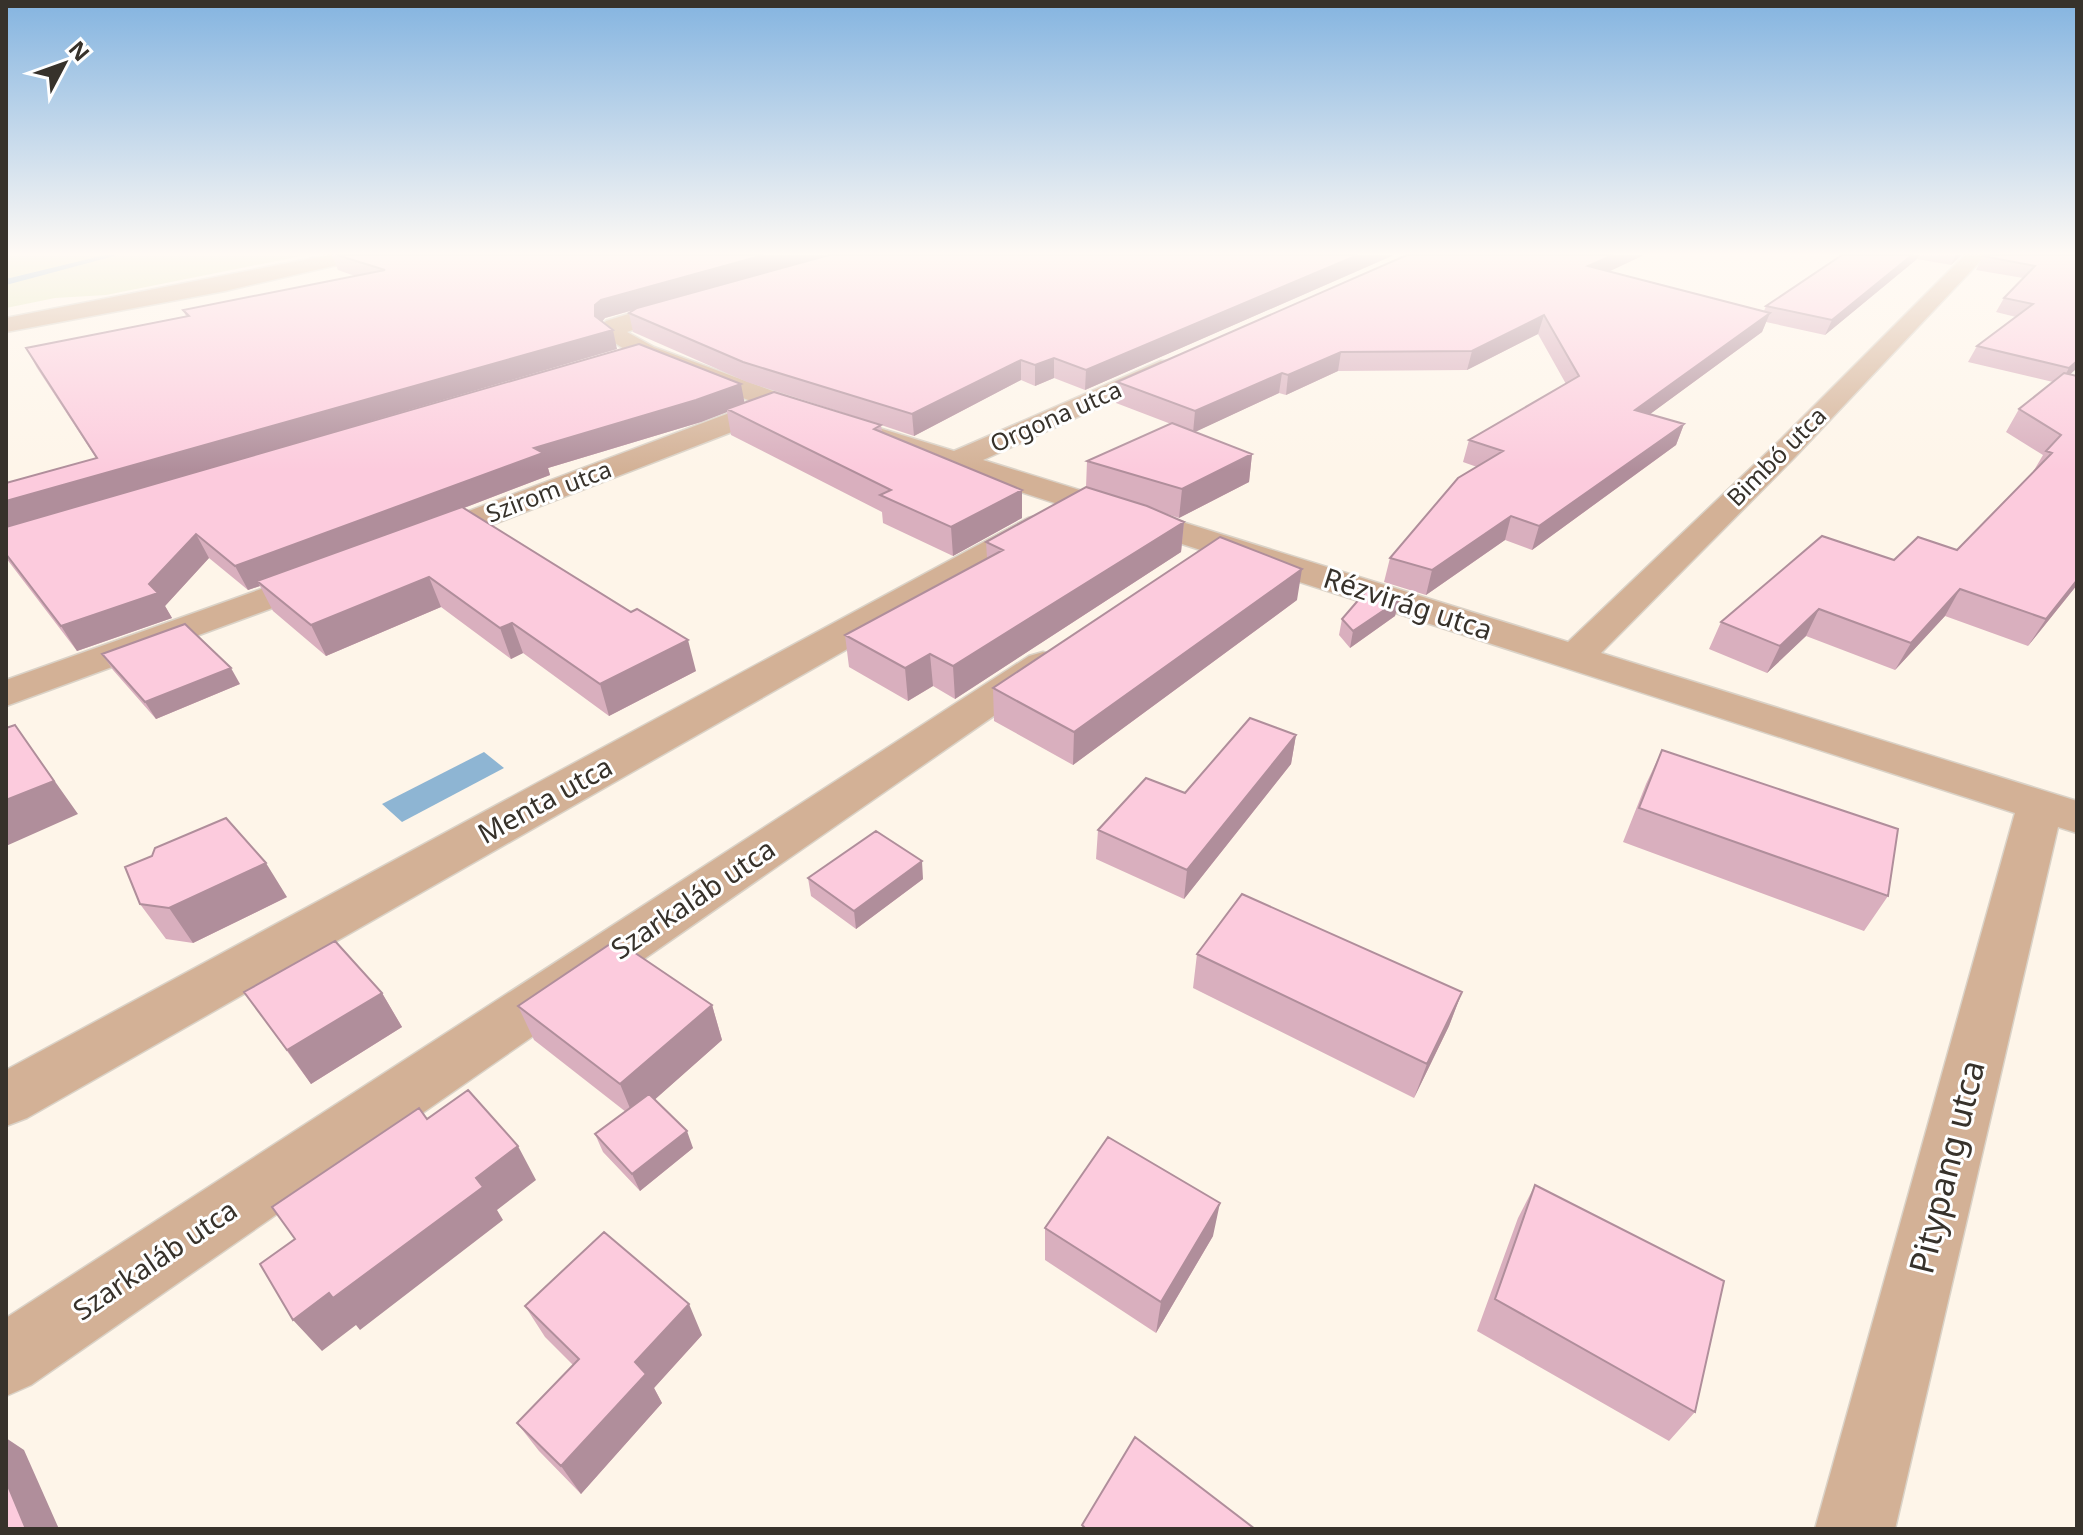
<svg xmlns="http://www.w3.org/2000/svg" width="2083" height="1535" font-family="'Noto Sans',sans-serif">
  <style>
    .green { fill: #e3e7bb }
    .water { fill: #8eb5d3 }
    .lines { fill: none; stroke-linecap: round; stroke-linejoin: round }
    .stream { fill: #8eb5d3; fill-rule: evenodd }
    .minor-casing { stroke: #dad2c7; stroke-width: 3 }
    .minor { fill: #d3b196; fill-rule: evenodd }
    .wall { fill: #d9afbe; fill-rule: evenodd }
    .shaded-wall { fill: #b08e9b }
    .building { fill: #fccbdd; stroke: #b08e9b; stroke-width: 2 }
    .labels { text-anchor: middle; stroke-width: 6; stroke-linejoin: round; paint-order: stroke }
    .far-street-label { font-size: 24px; fill: #37322b; stroke: #fff }
    .street-label { font-size: 28px; fill: #37322b; stroke: #fff }
    .near-street-label { font-size: 34px; fill: #37322b; stroke: #fff }
  </style>
  <rect width="100%" height="100%" fill="#fef5e9"/>
  <path class="green" d="M6,255H306L106,295L55,298L6,308Z"/>
  <path class="water" d="M484,752L504,768L402,822L382,804Z"/>
  <g class="lines">
    <path class="stream" d="M105,255H118L6,285V279Z"/>
    <defs>
      <path id="minor" d="M329,255H366L363,259L225,291L6,332V318Z
        M1965,255H1986L1795,457L1601,653L2077,801V833L2058,827L1895,1529H1815L2015,813L869,443L865,437L869,431L879,428L954,451L1161,361H1179L1183,366L1179,371L983,460L1568,642L1775,445Z
        M686,296L694,298L697,303L694,308L627,332L654,347L824,410L828,416L824,422L814,424L781,413L437,546L425,549L413,546L408,539L413,532L756,403L636,357L603,335L602,326L606,321Z
        M1040,515L1052,518L1056,525L1052,532L27,1118L6,1126V1070L1028,518Z
        M323,567L335,571L341,578L335,585L6,706V680Z
        M1043,652L1057,656L1063,664L1057,672L31,1385L6,1396V1318L1029,656Z"/>
    </defs>
    <use href="#minor" class="minor-casing"/>
    <use href="#minor" class="minor"/>
  </g>
  <path class="wall" d="M332,255H826L743,279L829,255H1394L1085,390L1054,378L1035,386L1021,380L914,436L881,425L882,432L1022,490V518L953,556L883,523L882,512L731,435L727,412L701,422L548,468L550,475L464,508L696,671L609,716L523,653L511,659L441,607L326,656L273,611L260,586L248,590L209,558L165,606L172,618L77,651L6,558V483L96,458L37,368L26,348L186,316L183,310L355,276L338,270ZM634,310L629,313L633,332L747,382L875,423L744,403L370,421L617,349L602,322L605,318Z
    M1407,255H1644L1609,271L1764,311L1766,306L1842,255H1962L1951,265L1917,259L1825,335L1766,322L1762,332L1650,414L1684,424L1676,445L1532,550L1505,540L1426,595L1384,582L1390,558L1477,467L1463,462L1469,440L1566,384L1538,334L1467,370L1338,371L1286,395L1279,393L1194,432L1252,454L1249,482L1179,518L1161,512L1184,522L1181,552L955,699L933,686L908,701L849,667L845,635L987,558L986,542L1086,487L1087,461L1171,424L1116,403L1117,382Z
    M2077,255V368L2070,374L2077,376V585L2028,646L1945,616L1895,670L1806,636L1767,673L1709,649L1721,622L1894,560L1957,550L2033,472L2043,455L2006,432L2019,409L2053,382L1968,362L1977,346L2016,317L1996,312L2004,298L2023,278L1976,270L1983,256Z
    M1297,600L1073,765L994,721L993,688Z
    M1399,600L1395,616L1350,648L1339,635L1342,619Z
    M102,654L240,684L156,719L113,670Z
    M1296,735L1291,764L1184,899L1096,859L1098,830L1185,793Z
    M1662,750L1888,896L1864,931L1623,842L1646,784Z
    M808,878L923,879L856,929L811,896Z
    M287,897L193,943L166,939L140,904Z
    M1197,954L1462,992L1449,1026L1414,1098L1193,988Z
    M244,992L382,993L402,1027L311,1084Z
    M712,1005L722,1040L655,1099L693,1148L640,1191L603,1152L595,1134L626,1112L534,1040L518,1006Z
    M1535,1185L1695,1412L1669,1441L1477,1331L1518,1218Z
    M1045,1228L1213,1236L1156,1333L1045,1260Z
    M525,1306L702,1335L654,1388L662,1403L581,1494L539,1451L517,1423L573,1365L545,1337Z"/>
  <path class="shaded-wall" d="M764,255H826L605,318L600,324L613,330L617,349L6,528V501L595,316V305L601,300Z
    M1358,255H1394L1085,390L1086,370Z
    M1613,255H1644L1583,284L1588,266Z
    M1912,255H1919L1917,259L1825,335L1832,320Z
    M1956,255H1962L1951,265Z
    M1770,313L1762,332L1627,431L1635,410Z
    M1544,315L1538,334L1467,370L1472,351Z
    M1341,352L1338,371L1286,395L1288,375Z
    M1054,358V378L1035,386V365Z
    M1021,360V380L914,436L912,414Z
    M2077,361V368L2060,384L2069,368Z
    M1282,373L1279,393L1193,433L1195,411Z
    M741,384L745,405L727,409V412L701,422L548,468L550,475L262,585L257,581L260,586L248,590L235,566L534,448Z
    M1684,424L1676,445L1532,550L1539,526Z
    M1252,454L1249,482L1179,518L1182,489Z
    M1022,490V518L953,556L951,527Z
    M1511,516L1505,540L1426,595L1432,570Z
    M1184,522L1181,552L955,699L953,666Z
    M196,534L209,558L165,606L172,618L77,651L61,626L149,584Z
    M1302,569L1297,600L1073,765L1074,732Z
    M429,577L441,607L326,656L311,625Z
    M2077,580V585L2028,646L2046,619Z
    M1960,589L1945,616L1895,670L1911,643Z
    M1399,600L1395,616L1350,648L1353,631Z
    M1819,609L1806,636L1767,673L1780,646Z
    M512,623L523,653L511,659L500,628Z
    M688,640L696,671L609,716L600,684Z
    M930,654L933,686L908,701L905,668Z
    M231,668L240,684L156,719L145,702Z
    M15,725L78,814L6,846V800Z
    M1296,735L1291,764L1184,899L1187,870Z
    M922,861L923,879L856,929L854,911Z
    M266,863L287,897L193,943L169,908Z
    M1462,992L1449,1026L1414,1098L1427,1064Z
    M382,993L402,1027L311,1084L287,1050Z
    M712,1005L722,1040L634,1118L620,1084Z
    M687,1131L693,1148L640,1191L632,1174Z
    M518,1146L536,1180L497,1210L503,1220L360,1330L356,1325L322,1351L293,1320L329,1293L476,1178Z
    M1220,1203L1213,1236L1156,1333L1161,1302Z
    M689,1304L702,1335L654,1388L662,1403L581,1494L561,1466L635,1362Z
    M6,1438L24,1450L59,1529H26L6,1481Z"/>
  <path class="building" d="M337,255H764L601,300L595,305V316L613,330L6,501V483L97,458L26,348L189,316L183,310L385,270Z
    M829,255H1358L1086,370L1054,358L1035,365L1021,360L912,414L743,362L629,313L637,308Z
    M1407,255H1613L1588,266L1770,313L1635,410L1684,424L1539,526L1511,516L1432,570L1390,558L1458,478L1503,451L1469,440L1579,376L1544,315L1472,351L1341,352L1288,375L1282,373L1195,411L1117,382Z
    M1842,255H1912L1832,320L1766,306Z
    M1984,255H2077V361L2069,368L1977,346L2033,304L2004,298L2035,266L1983,256Z
    M639,344L741,384L696,400L534,448L543,453L235,566L196,534L149,584L158,593L61,626L6,554V527Z
    M2064,373L2077,376V580L2046,619L1960,589L1911,643L1819,609L1780,646L1721,622L1822,536L1894,560L1918,537L1957,550L2052,453L2046,451L2061,435L2019,409Z
    M774,392L881,425L874,429L1022,490L951,527L880,495L891,490L727,409Z
    M1172,423L1252,454L1182,489L1087,461Z
    M1086,487L1147,506L1184,522L953,666L930,654L905,668L845,635L1003,550L986,542Z
    M462,507L631,612L637,609L688,640L600,684L512,623L500,628L429,577L311,625L257,581Z
    M1220,537L1302,569L1074,732L993,688Z
    M1367,590L1399,600L1353,631L1342,619Z
    M185,624L231,668L145,702L102,654Z
    M1250,718L1296,735L1187,870L1098,830L1146,778L1185,793Z
    M15,725L54,781L6,800V728Z
    M1662,750L1898,829L1888,896L1639,808Z
    M226,818L266,863L169,908L140,904L125,867L152,856L155,848Z
    M876,831L922,861L854,911L808,878Z
    M1242,894L1462,992L1427,1064L1197,954Z
    M616,940L712,1005L620,1084L518,1006Z
    M335,941L382,993L287,1050L244,992Z
    M468,1090L518,1146L476,1178L483,1187L333,1298L329,1293L293,1320L260,1264L295,1239L272,1207L419,1108L427,1119Z
    M649,1094L687,1131L632,1174L595,1134Z
    M1108,1137L1220,1203L1161,1302L1045,1228Z
    M1535,1185L1724,1281L1695,1412L1495,1299Z
    M604,1232L689,1304L635,1362L646,1374L561,1466L517,1423L579,1359L525,1306Z
    M1135,1437L1255,1529H1086L1082,1525Z
    M6,1481L26,1529H6Z"/>
  <linearGradient id="sky" x2="0" y2="1"><stop stop-color="#84b4e0"/><stop offset="0.54" stop-color="#fffaf5"/><stop offset="1" stop-color="#fffaf5" stop-opacity="0"/></linearGradient>
  <rect width="2083" height="470" fill="url(#sky)"/>
  <g class="labels">
    <g class="far-street-label">
      <text transform="translate(1056 417) rotate(-24)" y="8">Orgona utca</text>
      <text transform="translate(1777 457) rotate(-45)" y="8">Bimbó utca</text>
      <text transform="translate(549 492) rotate(-21)" y="8">Szirom utca</text>
    </g>
    <g class="street-label">
      <text transform="translate(1408 604) rotate(18)" y="10">Rézvirág utca</text>
      <text transform="translate(545 800) rotate(-29)" y="10">Menta utca</text>
      <text transform="translate(693 899) rotate(-34)" y="10">Szarkaláb utca</text>
      <text transform="translate(155 1260) rotate(-34)" y="10">Szarkaláb utca</text>
    </g>
    <g class="near-street-label">
      <text transform="translate(1947 1167) rotate(-76)" y="12">Pitypang utca</text>
    </g>
  </g>
  <rect width="2083" height="1535" fill="none" stroke="#37322b" stroke-width="16"/>
  <g transform="translate(64 64) rotate(49)" stroke="#ffffff" stroke-width="6" paint-order="stroke">
  <path d="M0-6L14 30L0 20L-14 30Z" fill="#37322b"/>
  <text y="-12" font-size="22" font-weight="bold" text-anchor="middle" fill="#37322b">N</text>
  </g>
</svg>
